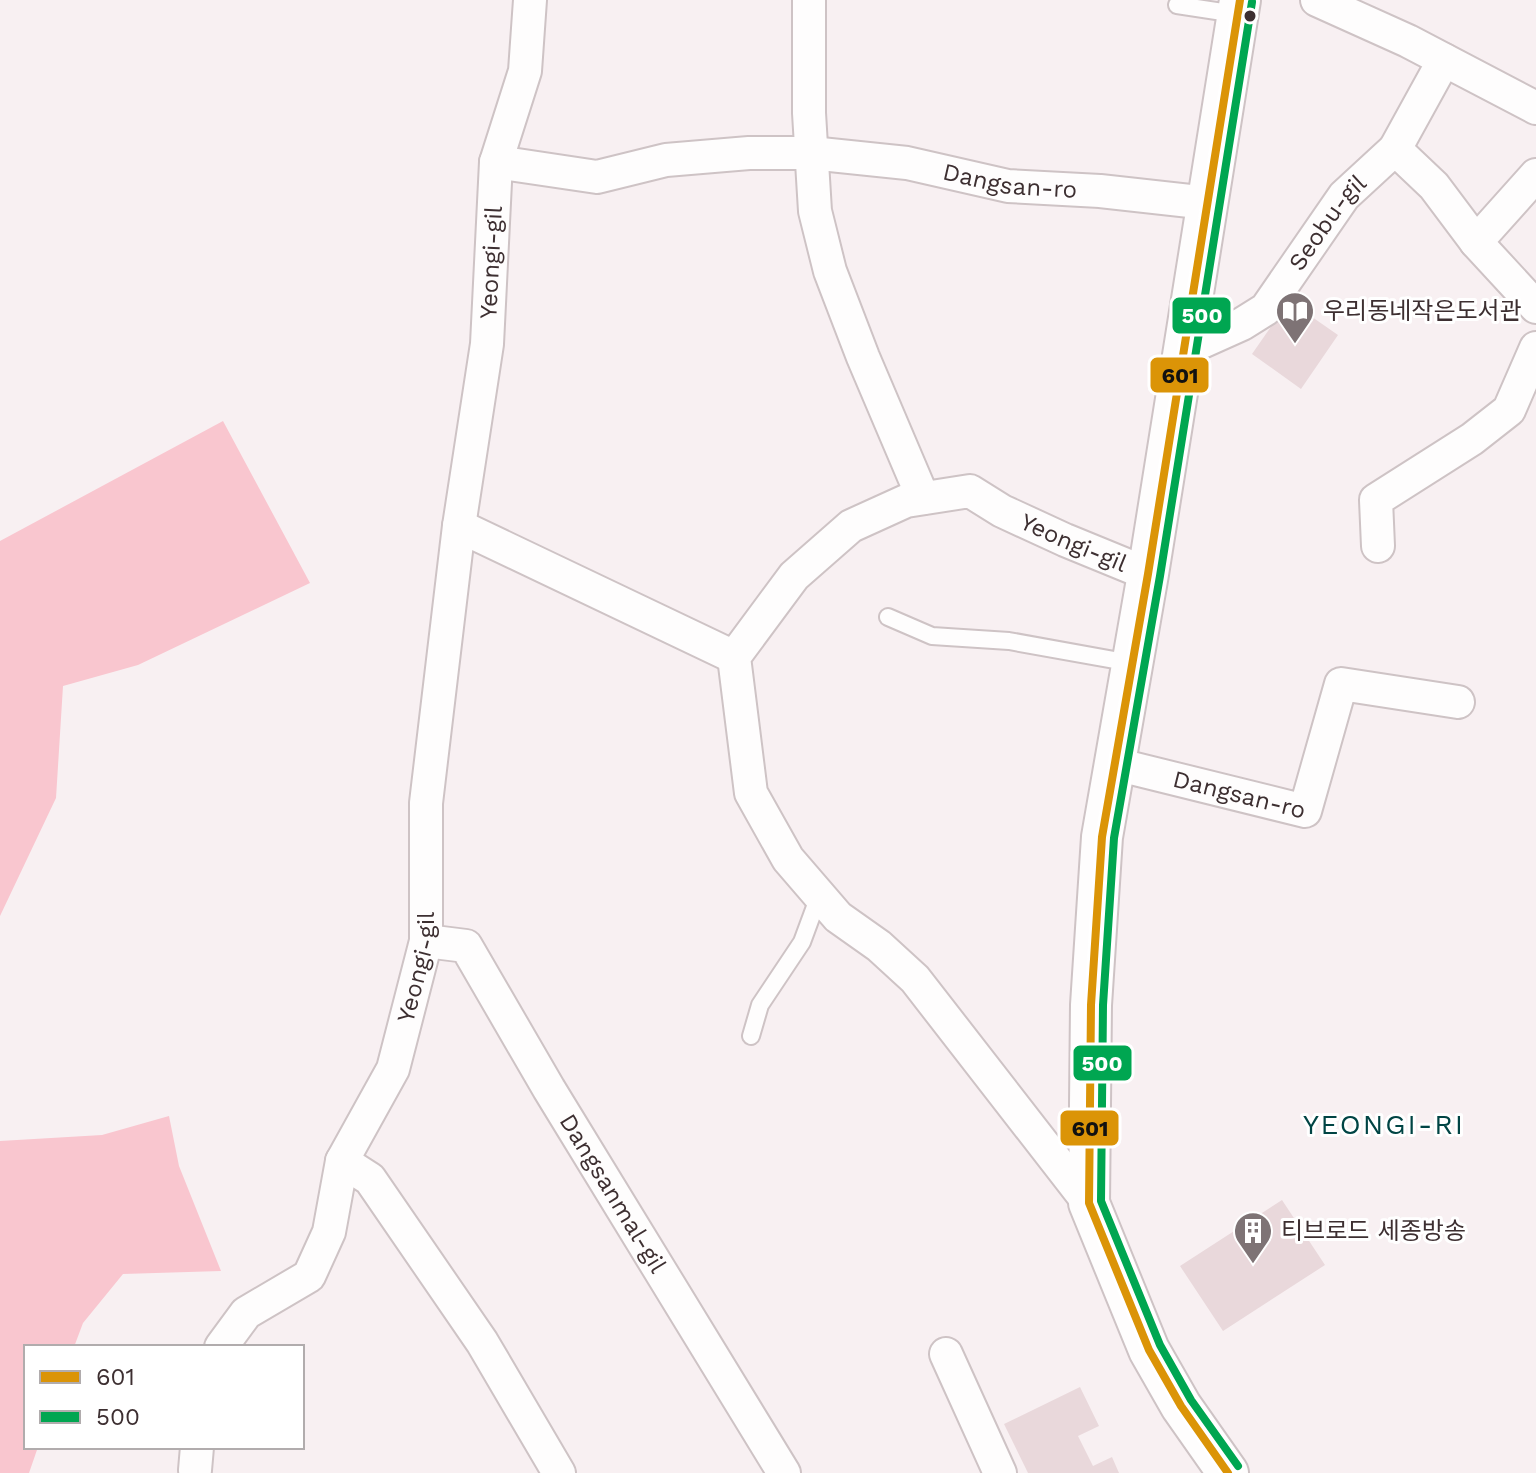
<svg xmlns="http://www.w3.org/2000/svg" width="1536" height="1473" font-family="'Work Sans','Noto Sans KR',sans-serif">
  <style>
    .forest { fill: #f9c6cf }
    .building { fill: #e9d8db }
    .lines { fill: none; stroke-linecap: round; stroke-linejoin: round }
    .service-casing { stroke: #cec3c5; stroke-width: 20 }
    .minor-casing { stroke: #cec3c5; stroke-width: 36 }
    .tertiary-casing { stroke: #cec3c5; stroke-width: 44 }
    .service { stroke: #fefdfd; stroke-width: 16 }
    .minor { stroke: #fefdfd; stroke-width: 32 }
    .tertiary { stroke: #fefdfd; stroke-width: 40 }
    .bus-1-casing { stroke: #fff; stroke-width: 14 }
    .bus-2-casing { stroke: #fff; stroke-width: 14 }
    .bus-1 { stroke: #db9407; stroke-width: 8 }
    .bus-2 { stroke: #00a651; stroke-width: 8 }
    .bus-dot { fill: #3d2f31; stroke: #fff; stroke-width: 3 }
    .labels { text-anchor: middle; stroke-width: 6; stroke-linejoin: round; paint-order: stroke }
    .street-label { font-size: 24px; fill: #3d2f31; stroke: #fff }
    .poi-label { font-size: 24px; fill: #3d2f31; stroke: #fff; text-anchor: start }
    .quarter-label { font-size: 28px; letter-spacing: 2px; fill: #044; stroke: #fff }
    .line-badge { stroke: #fff; stroke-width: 3 }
    .badge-label { font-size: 22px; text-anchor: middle; font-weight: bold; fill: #fff }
    .pale-badge-label { font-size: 22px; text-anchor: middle; font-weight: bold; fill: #111 }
  </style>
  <rect width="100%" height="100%" fill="#f8f0f2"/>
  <path class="forest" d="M223,421L310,583L138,665L63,686L56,798L0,916V541Z
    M169,1116L179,1166L221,1271L123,1274L83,1323L74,1347H26V1447H38L29,1473H0V1141L102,1135Z"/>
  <path class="building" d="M1289,301L1338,335L1301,389L1252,354Z
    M1282,1200L1325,1265L1223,1331L1180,1266Z
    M1080,1387L1099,1426L1078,1436L1093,1466L1112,1457L1119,1473H1028L1004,1424Z"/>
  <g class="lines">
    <defs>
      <path id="service" d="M1177,5L1236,14
        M888,617L932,636L1009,641L1131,663
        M751,1036L760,1005L802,942L819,896"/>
      <g id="minor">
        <path d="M809,0V113L815,211L830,271L863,357L923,498"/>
        <path d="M1317,0L1408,41L1536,108"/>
        <path d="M1395,149L1444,60"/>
        <path id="s1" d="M496,162L597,177L666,160L749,153H811L907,163L1008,186L1100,191L1208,203"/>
        <path d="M1536,175L1476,242L1536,307"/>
        <path id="s2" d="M1184,350L1242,324L1266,309L1344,196L1395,149L1434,186L1476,242"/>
        <path d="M459,526L734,657"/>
        <path d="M1378,546L1376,500L1472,439L1509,410L1536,348"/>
        <path id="s3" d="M1115,764L1305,811L1341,684L1458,702"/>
        <path id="s4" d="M426,941L466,946L549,1089L784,1473"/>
        <path d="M342,1161L370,1179L482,1342L559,1473"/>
        <path id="s5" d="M1089,1203L915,979L879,946L838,917L788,859L751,793L734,657L794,576L851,526L906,501L970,491L1002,511L1065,540L1148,574"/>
        <path id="s6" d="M221,1347L246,1313L309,1276L329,1232L342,1161L393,1069L426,941V803L459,526L487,344L496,162L525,71L530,0"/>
        <path d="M946,1354L1000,1473"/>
        <path d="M195,1470L197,1447"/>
      </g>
      <path id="tertiary" d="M1228,1473L1181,1406L1149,1350L1089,1203L1091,1005L1102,837L1148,574L1240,0"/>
    </defs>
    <use href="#service" class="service-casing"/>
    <use href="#minor" class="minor-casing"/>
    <use href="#tertiary" class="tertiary-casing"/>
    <use href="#service" class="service"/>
    <use href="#minor" class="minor"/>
    <use href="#tertiary" class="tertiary"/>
    <defs>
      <path id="bus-1" d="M1228,1473L1181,1406L1149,1350L1089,1203L1091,1005L1102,837L1148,574L1240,0"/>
      <path id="bus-2" d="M1238,1466L1191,1400L1160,1345L1101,1201L1103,1005L1114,838L1160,576L1252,2"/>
    </defs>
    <use href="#bus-1" class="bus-1-casing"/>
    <use href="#bus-2" class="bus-2-casing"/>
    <use href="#bus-1" class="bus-1"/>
    <use href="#bus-2" class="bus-2"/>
  </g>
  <defs>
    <symbol id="library-pin" viewBox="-11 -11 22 30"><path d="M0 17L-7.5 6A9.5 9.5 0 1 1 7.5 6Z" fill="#7e7375" stroke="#fff"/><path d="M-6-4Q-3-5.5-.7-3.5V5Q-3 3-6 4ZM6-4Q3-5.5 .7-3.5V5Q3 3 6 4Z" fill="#fff"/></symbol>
    <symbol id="building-pin" viewBox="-11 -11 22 30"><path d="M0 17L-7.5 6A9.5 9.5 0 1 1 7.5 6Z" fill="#7e7375" stroke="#fff"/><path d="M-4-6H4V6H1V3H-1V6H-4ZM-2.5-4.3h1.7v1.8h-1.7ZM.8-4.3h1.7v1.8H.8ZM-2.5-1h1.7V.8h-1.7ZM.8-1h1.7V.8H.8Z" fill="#fff"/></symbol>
  </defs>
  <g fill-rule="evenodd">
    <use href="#library-pin" x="1273" y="289" width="44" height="60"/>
    <use href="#building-pin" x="1231" y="1209" width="44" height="60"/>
  </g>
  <circle class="bus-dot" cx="1250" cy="16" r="7"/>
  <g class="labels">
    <g class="street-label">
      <text dy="8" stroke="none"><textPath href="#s1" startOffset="520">Dangsan-ro</textPath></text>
      <text dy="8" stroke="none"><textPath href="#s2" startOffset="198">Seobu-gil</textPath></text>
      <text dy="8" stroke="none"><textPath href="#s6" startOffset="1156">Yeongi-gil</textPath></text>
      <text dy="8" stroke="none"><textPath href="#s5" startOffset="1090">Yeongi-gil</textPath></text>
      <text dy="8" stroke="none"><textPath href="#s3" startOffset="128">Dangsan-ro</textPath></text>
      <text dy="8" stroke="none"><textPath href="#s6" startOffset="446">Yeongi-gil</textPath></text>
      <text dy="8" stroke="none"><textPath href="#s4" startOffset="328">Dangsanmal-gil</textPath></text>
    </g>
    <g class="poi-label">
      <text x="1323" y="319">우리동네작은도서관</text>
      <text x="1281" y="1239">티브로드 세종방송</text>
    </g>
    <g class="quarter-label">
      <text x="1384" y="1134">YEONGI-RI</text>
    </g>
  </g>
  <g class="line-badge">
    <rect x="1171" y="296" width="61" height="39" rx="8" fill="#00a651"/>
    <rect x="1149" y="356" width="61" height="38" rx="8" fill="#db9407"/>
    <rect x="1072" y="1044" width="61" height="38" rx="8" fill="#00a651"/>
    <rect x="1059" y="1109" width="61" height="38" rx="8" fill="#db9407"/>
  </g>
  <g class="badge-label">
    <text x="1202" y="323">500</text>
    <text x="1102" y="1071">500</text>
  </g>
  <g class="pale-badge-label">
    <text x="1180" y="383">601</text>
    <text x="1090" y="1136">601</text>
  </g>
  <rect x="24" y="1345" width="280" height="104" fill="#ffffff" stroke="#b1acad" stroke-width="2"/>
  <rect x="40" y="1371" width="40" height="12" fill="#db9407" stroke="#b1acad" stroke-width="2"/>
  <text x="96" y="1385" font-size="24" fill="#3d2f31">601</text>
  <rect x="40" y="1411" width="40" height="12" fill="#00a651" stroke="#b1acad" stroke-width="2"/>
  <text x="96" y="1425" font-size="24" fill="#3d2f31">500</text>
</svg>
